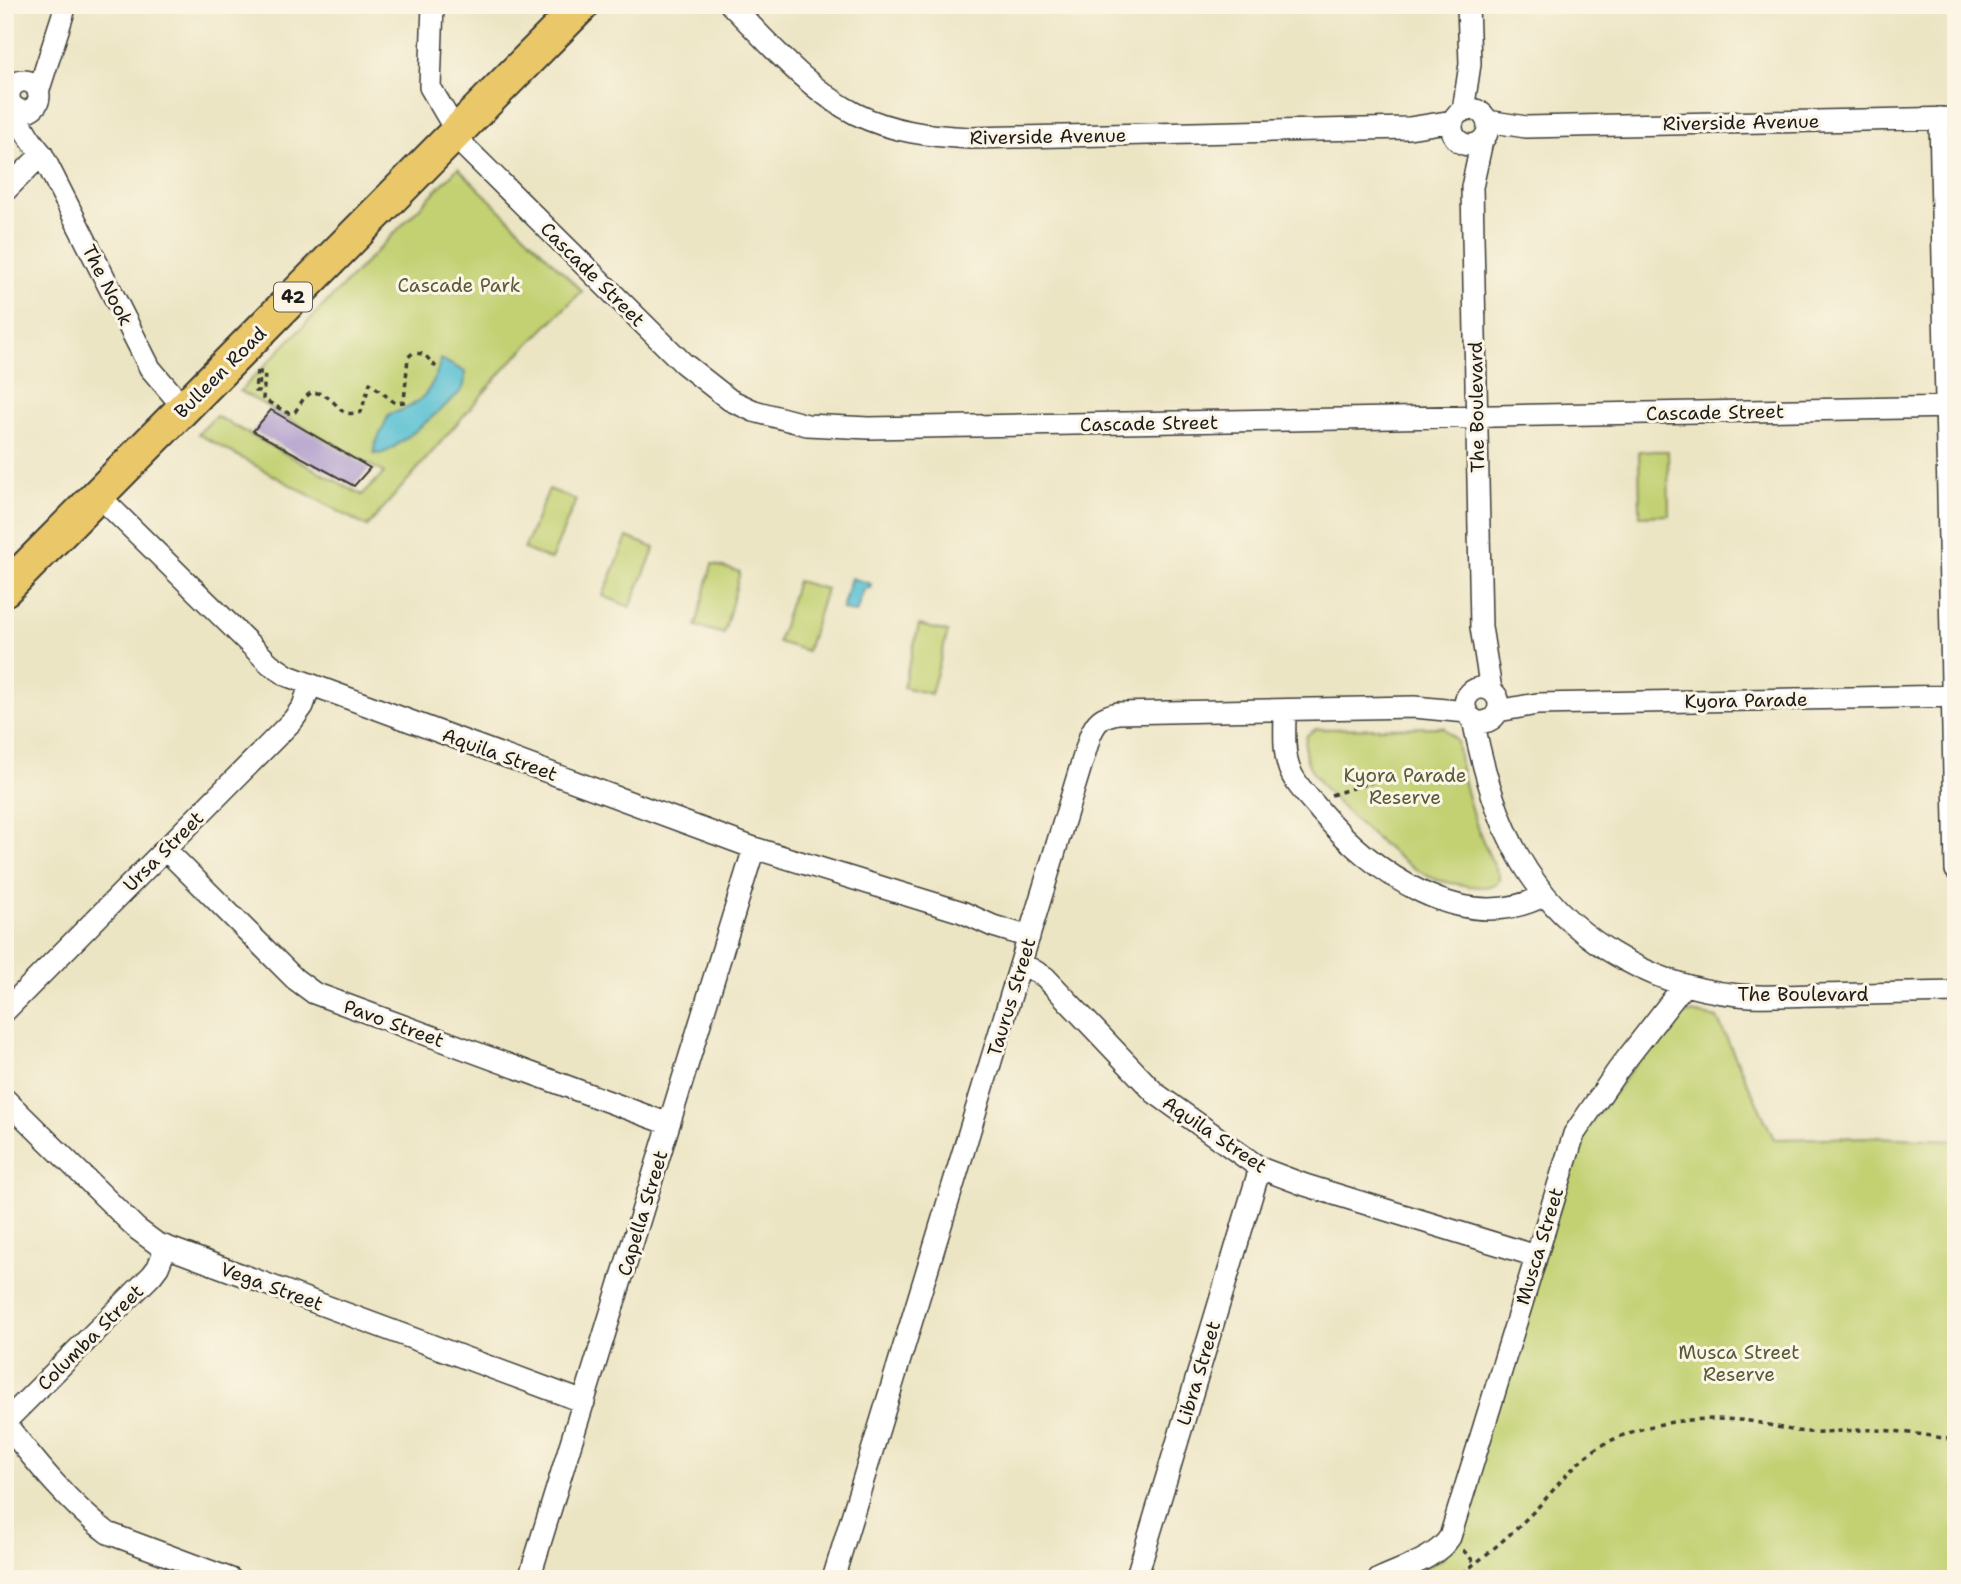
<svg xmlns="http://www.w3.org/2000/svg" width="1961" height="1584" font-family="'Shantell Sans',sans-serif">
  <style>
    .green { fill: #c3d173; stroke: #707648; stroke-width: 2 }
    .water { fill: #57c0d3; stroke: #3a6e78; stroke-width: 2 }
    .building { fill: #af9bcd }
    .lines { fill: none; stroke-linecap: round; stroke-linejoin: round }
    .street-casing { stroke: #3b3a35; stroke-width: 24 }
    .primary-casing { stroke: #3b3a35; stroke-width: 37 }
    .path { stroke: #3b3a35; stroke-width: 3.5; stroke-dasharray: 5 5; stroke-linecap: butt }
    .street { stroke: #fff; stroke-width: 21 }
    .primary { stroke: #eac769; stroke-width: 33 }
    .labels { text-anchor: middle; stroke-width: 6; stroke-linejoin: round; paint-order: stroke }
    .shield { fill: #fcf5e5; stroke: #5f5d58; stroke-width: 2 }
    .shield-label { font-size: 18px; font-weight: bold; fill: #1c1c1c }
    .street-label { font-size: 19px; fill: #1c1c1c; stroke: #fcf5e5 }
    .park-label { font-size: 19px; fill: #565b3a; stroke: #fcf5e5 }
  </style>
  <rect width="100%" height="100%" fill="#fcf5e5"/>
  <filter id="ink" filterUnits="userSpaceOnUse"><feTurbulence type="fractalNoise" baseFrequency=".0143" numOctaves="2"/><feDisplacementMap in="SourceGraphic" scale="14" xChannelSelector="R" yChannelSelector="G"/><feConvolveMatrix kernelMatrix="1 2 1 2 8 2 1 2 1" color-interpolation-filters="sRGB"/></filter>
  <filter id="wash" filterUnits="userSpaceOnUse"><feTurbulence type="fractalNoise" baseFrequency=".00686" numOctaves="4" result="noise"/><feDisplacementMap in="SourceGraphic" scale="28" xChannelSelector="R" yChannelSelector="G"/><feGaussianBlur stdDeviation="1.57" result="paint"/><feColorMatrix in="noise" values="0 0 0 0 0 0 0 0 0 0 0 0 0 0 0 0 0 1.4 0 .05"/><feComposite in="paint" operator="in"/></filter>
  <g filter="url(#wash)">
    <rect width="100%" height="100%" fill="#ece5c4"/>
    <path class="green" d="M458,168L582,291L507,366L367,527L198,434L216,416L362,495L384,473L240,391Z
      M1639,451H1668L1669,515L1640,516Z
      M549,489L576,500L551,560L524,549Z
      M627,537L655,548L630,607L603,596Z
      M712,564L740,572L724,634L696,626Z
      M797,581L826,589L807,651L778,642Z
      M919,625L948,632L931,694L903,687Z
      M1443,727L1457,741C1462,789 1476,832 1499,875V881C1490,889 1480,887 1469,886C1458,884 1447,883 1437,880C1404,868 1330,802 1312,771C1305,760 1303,747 1307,735L1316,729Z
      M1691,1013L1717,1018L1774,1139L1871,1137L1956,1140V1579H1400L1444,1558L1582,1140L1588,1128L1672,1015Z"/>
    <path class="water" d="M441,359L465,372C465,376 465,384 463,388C459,396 395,449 385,452C383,453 377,454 374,454L375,445L389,414C421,407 433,390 441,359Z
      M851,578L871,584L870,588L864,589L856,613L842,609Z"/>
    <g id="blocks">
      <path class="building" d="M271,410L370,468L354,486L253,431Z"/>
    </g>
  </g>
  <g filter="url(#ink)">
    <use href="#blocks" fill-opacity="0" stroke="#3b3a35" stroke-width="2"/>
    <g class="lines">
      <defs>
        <path id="street" d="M433,5L430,87L466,148L683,363L730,400L754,411L807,425L869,428L1956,407
          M731,5C769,43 807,89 856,114C892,132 931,136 970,138L1409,128L1453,121
          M9 96a15 15 0 1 1 30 0a15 15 0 1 1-30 0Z
          M38,92L66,5
          M16,108C20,126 30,140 42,154L150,368L184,408
          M1452 127a18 18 0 1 1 36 0a18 18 0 1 1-36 0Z
          M1463,111L1470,64L1468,5
          M1940,118L1956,870
          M1487,121L1526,127L1956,118
          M1482,141L1472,187L1481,627L1491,690
          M5,191L42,154
          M98,495L270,664L288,676L754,848L962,912L993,926L1029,937
          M1465 705a17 17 0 1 1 34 0a17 17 0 1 1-34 0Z
          M1285,710C1285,728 1283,751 1289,768C1295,785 1310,798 1321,812C1372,872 1464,938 1545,895
          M1498,711L1537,704L1956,696
          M1473,719C1482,765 1495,814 1518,855C1562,935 1647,986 1738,995C1764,998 1791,995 1818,995C1864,994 1910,993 1956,992
          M165,849L295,979L314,993L669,1124
          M1021,963L1045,977L1155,1093L1260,1168L1305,1185L1536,1256
          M5,1011L293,720L303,706L310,685
          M5,1099L137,1229L156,1243L584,1402
          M5,1422L152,1275L158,1267L166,1247
          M5,1423C36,1462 68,1503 108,1533L231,1579
          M529,1579L754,848
          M833,1579L1090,736C1096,721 1102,716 1118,713L1414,707L1467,712
          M1136,1579L1260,1168
          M1379,1579C1402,1568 1436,1559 1450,1537L1574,1134L1618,1070L1684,985"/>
        <path id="primary" d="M5,589L582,5"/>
      </defs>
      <use href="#street" class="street-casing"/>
      <use href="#primary" class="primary-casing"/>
      <path class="path" d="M257,371L255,391H259L260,372L265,373L263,399L288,413L295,412L304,398L312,392C316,393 321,393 324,395C341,404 338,418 361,412L370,383L395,403L404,402L408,357L413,353L424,354L436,367
        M1331,795L1372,782
        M1463,1550L1476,1564
        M1454,1579C1484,1558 1513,1533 1539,1506C1556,1488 1570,1468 1590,1453C1634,1422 1697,1415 1749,1421C1769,1424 1788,1431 1807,1432C1830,1433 1853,1429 1876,1430C1903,1431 1930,1436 1956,1440"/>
      <use href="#street" class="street"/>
      <use href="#primary" class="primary"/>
    </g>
  </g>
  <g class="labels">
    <rect class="shield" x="274" y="282.5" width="38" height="29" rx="5"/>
    <g class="shield-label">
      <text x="293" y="303">42</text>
    </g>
    <g class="street-label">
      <text transform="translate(1741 122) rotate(-1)" y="7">Riverside Avenue</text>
      <text transform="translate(1048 136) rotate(-1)" y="7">Riverside Avenue</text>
      <text transform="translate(593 274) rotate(45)" y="7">Cascade Street</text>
      <text transform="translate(108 285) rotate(63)" y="7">The Nook</text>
      <text transform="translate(220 372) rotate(-45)" y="7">Bulleen Road</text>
      <text transform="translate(1476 407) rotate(-91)" y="7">The Boulevard</text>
      <text transform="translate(1715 412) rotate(-1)" y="7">Cascade Street</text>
      <text transform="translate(1149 423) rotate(-1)" y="7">Cascade Street</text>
      <text transform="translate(1746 700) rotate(-1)" y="7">Kyora Parade</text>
      <text transform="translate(500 754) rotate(20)" y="7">Aquila Street</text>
      <text transform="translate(163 851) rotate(-45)" y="7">Ursa Street</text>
      <text x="1803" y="1001">The Boulevard</text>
      <text transform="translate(1011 997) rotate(-73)" y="7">Taurus Street</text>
      <text transform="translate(394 1023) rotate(20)" y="7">Pavo Street</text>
      <text transform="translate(1215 1134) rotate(34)" y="7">Aquila Street</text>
      <text transform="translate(642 1213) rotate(-73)" y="7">Capella Street</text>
      <text transform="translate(1539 1246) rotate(-73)" y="7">Musca Street</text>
      <text transform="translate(272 1286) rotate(20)" y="7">Vega Street</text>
      <text transform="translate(90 1337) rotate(-45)" y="7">Columba Street</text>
      <text transform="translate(1198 1373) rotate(-73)" y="7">Libra Street</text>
    </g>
    <g class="park-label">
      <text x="459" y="292">Cascade Park</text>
      <text x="1405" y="782">Kyora Parade<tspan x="1405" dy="22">Reserve</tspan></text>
      <text x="1739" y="1359">Musca Street<tspan x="1739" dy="22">Reserve</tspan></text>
    </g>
  </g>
  <rect width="1961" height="1584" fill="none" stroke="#fcf5e5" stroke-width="28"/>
</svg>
